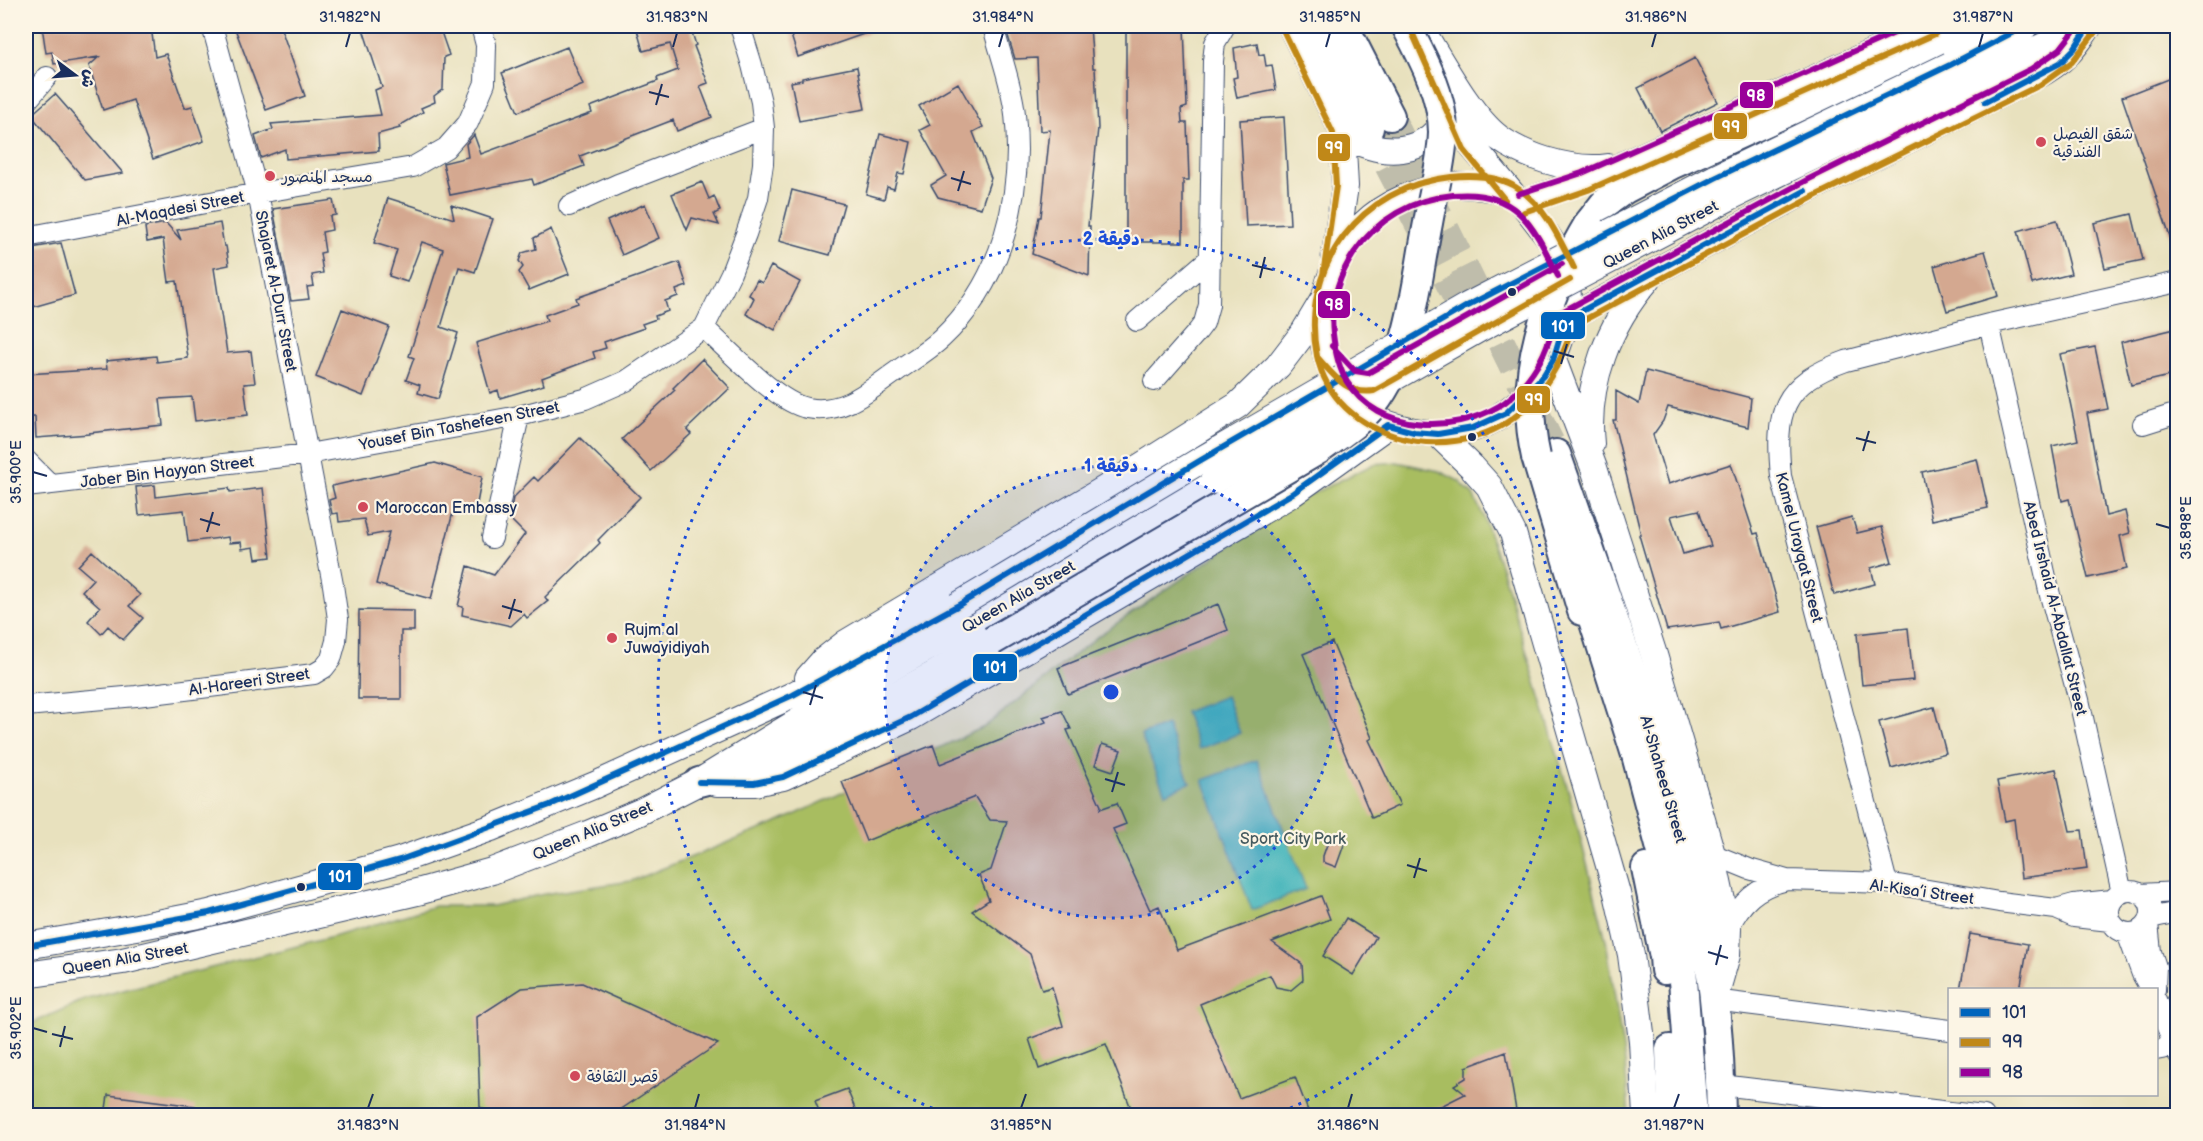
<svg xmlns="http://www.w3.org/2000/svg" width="2203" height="1141" font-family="'Balsamiq Sans','Playpen Sans Arabic',sans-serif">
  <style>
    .green { fill: #a8bd61; stroke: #627660; stroke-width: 1.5 }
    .water { fill: #45b5bb; stroke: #30728c; stroke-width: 1.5 }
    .building { fill: #d4a890; fill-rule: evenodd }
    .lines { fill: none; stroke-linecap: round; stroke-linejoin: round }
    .highway-tunnel { stroke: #bfbdab; stroke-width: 28; stroke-dasharray: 28 14; stroke-linecap: butt }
    .minor-casing { stroke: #3a4a6c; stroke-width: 22 }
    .major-casing { stroke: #3a4a6c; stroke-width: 28 }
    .highway-casing { stroke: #3a4a6c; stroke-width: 32 }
    .minor { stroke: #fff; stroke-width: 20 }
    .major { stroke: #fff; stroke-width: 26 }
    .highway { stroke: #fff; stroke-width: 28 }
    .major-bridge-casing { stroke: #3a4a6c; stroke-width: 28; stroke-linecap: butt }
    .highway-bridge-casing { stroke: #3a4a6c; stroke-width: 32; stroke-linecap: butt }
    .major-bridge { stroke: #fff; stroke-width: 26 }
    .highway-bridge { stroke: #fff; stroke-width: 28 }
    .bus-1-casing { stroke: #fcf5e5; stroke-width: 10 }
    .bus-2-casing { stroke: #fcf5e5; stroke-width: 10 }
    .bus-3-casing { stroke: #fcf5e5; stroke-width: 10 }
    .bus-1 { stroke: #0065bd; stroke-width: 6 }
    .bus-2 { stroke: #c08818; stroke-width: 6 }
    .bus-3 { stroke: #909; stroke-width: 6 }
    .ticks { fill: none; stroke: #1b2f5e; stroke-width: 2 }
    .ring { fill: none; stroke: #1d4ed8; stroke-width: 3; stroke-dasharray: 3 6 }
    .poi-dot { fill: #d1495b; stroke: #fcf5e5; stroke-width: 2 }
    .bus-dot { fill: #1b2f5e; stroke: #fcf5e5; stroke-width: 2 }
    .labels { text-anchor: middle; stroke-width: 4.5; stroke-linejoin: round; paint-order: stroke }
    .poi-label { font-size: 16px; fill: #1b2f5e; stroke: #fcf5e5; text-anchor: start }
    .street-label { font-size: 16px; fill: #1b2f5e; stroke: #fcf5e5 }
    .park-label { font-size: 16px; fill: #455a5f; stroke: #fcf5e5 }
    .centre { fill: #1d4ed8; stroke: #fcf5e5; stroke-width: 3 }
    .ring-label { font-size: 18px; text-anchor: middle; font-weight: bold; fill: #1d4ed8; stroke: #fcf5e5; stroke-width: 4.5; stroke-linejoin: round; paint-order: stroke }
    .line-badge { stroke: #fcf5e5; stroke-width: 2 }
    .badge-label { font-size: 16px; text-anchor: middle; font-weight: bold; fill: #fff }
    .neatline { fill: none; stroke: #1b2f5e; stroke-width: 2 }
    .ticks-label { font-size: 15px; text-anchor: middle; fill: #1b2f5e }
  </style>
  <rect width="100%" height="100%" fill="#fcf5e5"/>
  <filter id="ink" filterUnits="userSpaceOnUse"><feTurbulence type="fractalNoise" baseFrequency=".0167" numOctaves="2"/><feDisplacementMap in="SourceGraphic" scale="12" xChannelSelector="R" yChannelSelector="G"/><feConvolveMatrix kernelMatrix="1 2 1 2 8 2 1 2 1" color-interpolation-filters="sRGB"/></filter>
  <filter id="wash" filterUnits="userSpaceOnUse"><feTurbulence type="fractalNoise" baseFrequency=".008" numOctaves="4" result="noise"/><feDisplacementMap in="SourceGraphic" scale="24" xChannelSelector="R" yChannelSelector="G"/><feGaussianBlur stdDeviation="1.35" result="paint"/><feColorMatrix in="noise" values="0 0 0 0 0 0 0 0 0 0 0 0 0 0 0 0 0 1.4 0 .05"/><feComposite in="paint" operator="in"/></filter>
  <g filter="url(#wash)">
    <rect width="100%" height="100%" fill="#e8e1be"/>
    <path class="green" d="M1397,462L1439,471L1459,481L1473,495L1482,513L1502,570L1570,796L1606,940L1625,1062L1629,1115L26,1116V1026L28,1025L84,1000L333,937L435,906H492L544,894L631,881L777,823L984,727L1098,636L1293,503L1374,464Z"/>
    <path class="water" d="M1226,696L1240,733L1199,749L1185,712Z
      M1167,725L1190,783L1165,793L1141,735Z
      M1257,760L1306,889L1252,910L1203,780Z"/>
    <g id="blocks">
      <path class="building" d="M42,26H151L155,57L166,54L185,108L192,106L204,141L153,159L133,100L103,110L89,66L99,57L54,64L52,52L46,53Z
        M234,26H280L305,96L266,110Z
        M362,26H439L449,55L444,57L443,89L434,96L435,102L421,108L423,112L399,126L400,128L378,134L379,151L286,159L285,149L261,158L255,136L273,129L271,124L381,115L375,90L382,87Z
        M636,26H690L696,45L694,46L708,83L700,86L712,117L677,131L673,120L580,156L584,166L534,185L532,179L450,195L443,163L468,157L466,144L474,135L481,154L592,113L590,107L658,81L657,78L678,70L670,44L643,51Z
        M788,26H881V28L798,57Z
        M1005,26H1090L1093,68H1095L1098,128L1088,226H1090L1089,276L1032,254L1039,217H1041L1050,130L1040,131L1037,58L1015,59Z
        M1126,26H1184L1187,107L1181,109L1182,123H1187L1189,180H1183V242H1126Z
        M1257,43L1259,55L1264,54L1266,66L1272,65L1276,90L1237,98L1233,78L1237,77L1234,48Z
        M567,47L583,85L518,112L502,73Z
        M1695,58L1718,102L1660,131L1638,88Z
        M857,67L865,109L799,121L791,82L802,80V78Z
        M2178,75V250L2175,251L2122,97Z
        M958,83L983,127L973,132L991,178L981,208L938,197L931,185L946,176L920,130L930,125L919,106Z
        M55,94L69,110L123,173L85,180L31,115Z
        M1284,117L1290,224L1246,226L1240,120Z
        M880,134L911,142L904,174L898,173L894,189L887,187L884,199L866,194Z
        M702,182L709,199L714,196L720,211L714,214L719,225L692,218L687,230L672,194Z
        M792,190L844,204L830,255L779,241Z
        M388,198L454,219L451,205L493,219L475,272L459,267L441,327L458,333L438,399L418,393L420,385L406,380L414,358L409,356L443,249L422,242L407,282L389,276L397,250L374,243Z
        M333,200L336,215L330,216L332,230L322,232L325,252L320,253L323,273L312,275L314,286L307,287L309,299L291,301L273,209Z
        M645,204L659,238L622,255L607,221Z
        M2132,214L2143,260L2105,268L2094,223Z
        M2057,220L2071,274L2032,284L2018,231Z
        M166,223L181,240L177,230L220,223L224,246H226L229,265L214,268L227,353L251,351L255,383L244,384L248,415L195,421L192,397L160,399L163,425L89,433V434L36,438L35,417H26V374L107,369L106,361L156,356L157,362L188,358L177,281L169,282L163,239L147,242L145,227Z
        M551,229L569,274L529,290L519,272L523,267L519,261L522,253L536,249L534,238Z
        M61,243L75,295L26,309V249Z
        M1985,251L1998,296L1947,311L1934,266Z
        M679,262L687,286L676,290L678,296L665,301L668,311L655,316L656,319L642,324L644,328L604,342L606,348L593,352L595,358L542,378L544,385L500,398L498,390L490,393L476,343L547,321L545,315L578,303L576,298Z
        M771,266L800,282L775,330L746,314L754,298L749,295L757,280L762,283Z
        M342,309L389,327L363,396L316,377Z
        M2175,329L2178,339V374L2131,385L2121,342Z
        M2095,347L2108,409L2087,413L2106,516L2125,511L2130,533L2120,536L2127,569L2088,578L2069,499L2062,501L2052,446L2078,440L2060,354Z
        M702,359L730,388L687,429L691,434L651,471L622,439L675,390L673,388Z
        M1646,371L1751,398L1748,427L1668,407L1663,421L1653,435L1668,484L1731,464L1754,534L1758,533L1780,612L1721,629L1719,622L1667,630L1639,535H1641L1613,420H1616V391L1639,404ZM1699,510L1711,546L1683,554L1671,516Z
        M580,438L640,497L598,540L600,543L545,597L548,601L527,618L524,614L511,626L462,615L463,607L458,606L468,566L494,575L525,534L509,518L513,498L534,477L538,481Z
        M1977,459L1988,508L1932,520L1922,472Z
        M435,463L482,477L475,514L454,508L431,599L376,584L389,532L368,536L364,519L339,522L338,513L332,514L329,500L335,498L332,486Z
        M155,485L156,497L229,488L230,492L263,488L271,557L256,559L254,547L242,549L241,542L229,543L228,537L188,542L184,510L139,515L136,487Z
        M1852,517L1857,533L1882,527L1892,562L1871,568L1875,584L1834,595L1816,527Z
        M92,551L140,595L129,606L143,618L123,640L108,626L101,634L88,621L100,607L82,591L93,579L78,566Z
        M1218,604L1228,630L1068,694L1058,668Z
        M359,610L414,611V631H401V699H358Z
        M1908,628L1913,680L1862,685L1857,634Z
        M1332,642L1372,738L1369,740L1400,805L1372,818L1303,654Z
        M1934,707L1946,753L1891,768L1879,722Z
        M1062,711L1071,729L1067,730L1101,806L1100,809L1117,803L1126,824L1113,829L1150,910L1159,906L1177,950L1321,896L1330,919L1272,942L1302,964L1303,980L1291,990L1276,987L1270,975L1200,1004L1239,1098L1295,1077L1310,1116H1134L1106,1044L1039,1069L1029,1039L1063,1026L1052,987L1042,990L1030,954L972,911L989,900L979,875L991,870L1007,821L990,820L975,797L866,841L842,782L933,745L940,764L1046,722L1043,717Z
        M1102,744L1121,750L1113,771L1095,765Z
        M2056,769L2070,831L2082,830L2087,869L2021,878L2014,819L2005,821L1997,781Z
        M1330,836L1345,842L1336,867L1323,862V856Z
        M1346,918L1376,937L1353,975L1323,956Z
        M1970,934L2028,944L2020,990H1960Z
        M582,983L718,1044L611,1116H494L480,1107L477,1017L522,988Z
        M1506,1052L1517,1116H1421L1465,1094L1454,1085L1466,1078V1067Z
        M847,1089L858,1116H821L815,1101Z
        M108,1095L195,1106V1116H105Z"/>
    </g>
  </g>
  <g filter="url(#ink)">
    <use href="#blocks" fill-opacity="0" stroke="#3a4a6c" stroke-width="1.5"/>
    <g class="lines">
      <path class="highway-tunnel" d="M1390,116L1556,454
        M1369,128L1459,302"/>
      <defs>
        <path id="minor" d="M26,102L47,77
          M569,206L618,184L764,128
          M26,237L258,193L413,167L446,148L468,123L485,83L486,45L481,26
          M1137,321L1211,257
          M1989,324L2050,595L2079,700L2122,893
          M704,328C729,350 776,402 807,408C843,415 870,390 897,371C911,361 928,351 941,339C1002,282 1024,195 1015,114C1012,85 1000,54 993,26
          M1154,381L1198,331L1204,323L1209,305L1213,61L1215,43L1225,26
          M2143,424L2178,413
          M26,460L50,484
          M26,487L308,454L519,416L585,399L626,381L704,328L731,273L746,234L758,198L763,164L764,128L761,102L752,65L740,26
          M492,538L519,416
          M26,706L136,696L314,674L324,668L331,659L336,641L338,619L333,585L258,193L212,26
          M1712,854L1749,869L1787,880L1887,883L1999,902L2056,909L2074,917L2110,921
          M1887,883L1781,476C1775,412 1781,384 1846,361L1989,324L2178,282
          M2109 912a21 21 0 1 1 42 0a21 21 0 1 1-42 0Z
          M2140,894L2178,892
          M2056,909L2074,904L2112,900
          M2150,918L2178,912
          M2148,923L2151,952L2156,967L2155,990
          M1728,929C1741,901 1757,887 1787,880
          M2127,933L2142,974L2151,990
          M1714,1000L1950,1030
          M2156,1000L2178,1054
          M2156,1050L2178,1046
          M1721,1085L1984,1116"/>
        <path id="major" d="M1291,26L1342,131L1345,186L1334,261
          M1419,26C1439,57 1470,117 1499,138C1513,148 1529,155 1545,160C1565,166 1587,170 1608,167
          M1950,65L2025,26
          M1961,85L2086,26
          M1450,94L1472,146L1512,194
          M1342,131C1375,159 1433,158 1448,110
          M1448,185C1469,185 1490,186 1510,194C1521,199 1530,213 1538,223C1548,235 1563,258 1566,274C1577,338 1536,408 1474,428C1439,439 1405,432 1373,418C1359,412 1348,400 1340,387C1308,338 1322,266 1363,225C1387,201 1416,192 1448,185Z
          M1521,203L1585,181L1620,166L1931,26
          M1565,320L1813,187L2035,77C2063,61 2072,52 2089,26
          M1553,360L1594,468L1654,655L1712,854L1728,929L1727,955L1715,997
          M1438,434L1472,467L1489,486L1513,533L1617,893L1631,955L1637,1001L1642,1041L1646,1116
          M1591,444C1585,384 1609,323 1648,279
          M808,678L823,661L846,643L1108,487L1238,405L1278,366L1304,332L1322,302
          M717,783H754L783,777L911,717L1293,493L1388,425
          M26,946L137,927L209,913L400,860L491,828L595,785L793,695L957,606
          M26,975L123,961L421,891L492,871L588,834L640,812L699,782L843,694L972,624L1213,481"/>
        <path id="highway" d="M1319,26L1369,128
          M1344,26L1390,116
          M1589,223L1604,204L1625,189L1671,165L1977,26
          M1556,454C1609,605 1665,756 1700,913C1715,978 1720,1048 1721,1116
          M1536,457L1582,611
          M1583,588L1636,755L1667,872L1679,926L1693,1116
          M699,782L761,766L931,677L992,641
          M1646,868L1664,957L1665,970
          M1670,1049L1672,1116"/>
      </defs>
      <use href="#minor" class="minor-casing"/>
      <use href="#major" class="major-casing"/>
      <use href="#highway" class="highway-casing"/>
      <use href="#minor" class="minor"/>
      <use href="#major" class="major"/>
      <use href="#highway" class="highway"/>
      <defs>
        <path id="major-bridge" d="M1213,481L1479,329L1728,198L1961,85
          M957,606L1201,460L1467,306L1715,178L1950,65"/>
        <path id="highway-bridge" d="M1536,457C1517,373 1546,295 1589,223
          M992,641L1320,449C1337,436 1359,423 1373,405C1412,355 1416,283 1428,223C1433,194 1442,163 1443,133C1443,95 1423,58 1406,26"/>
      </defs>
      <use href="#major-bridge" class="major-bridge-casing"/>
      <use href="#highway-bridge" class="highway-bridge-casing"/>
      <use href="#major-bridge" class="major-bridge"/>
      <use href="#highway-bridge" class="highway-bridge"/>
      <defs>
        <path id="bus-1" d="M1985,102L2060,63L2074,49L2089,26
          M699,782L754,783L783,777L911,717L1293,493L1388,425L1414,432L1438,434L1473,428L1506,413L1543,376L1553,360L1565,320L1805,191
          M26,946L209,913L400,860L550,805L793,695L957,606L1201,460L1467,306L1715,178L1950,65L2025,26"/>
        <path id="bus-2" d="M1283,30L1333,133L1336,186L1323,275
          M1411,30L1464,150L1505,200
          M1524,212L1588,190L1624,174L1935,34
          M1574,268C1560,240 1545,205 1517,188C1499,176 1472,175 1451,177C1362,186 1299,266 1317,356C1335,440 1446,466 1512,419C1544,396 1561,363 1573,326L1817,195L2040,85L2072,62L2096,31
          M1318,358C1334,376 1347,395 1374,391L1570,280"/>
        <path id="bus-3" d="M1518,194L1582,173L1616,158L1910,26
          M1558,276C1533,225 1517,189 1453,195C1413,199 1377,219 1354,253C1338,277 1330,305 1333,334C1335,351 1338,367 1347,382C1378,432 1452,434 1499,406C1515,397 1532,376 1541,359C1548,346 1552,331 1557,317L1560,313L1809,179L2031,69L2060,49L2078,26
          M1332,346L1355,371L1368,373L1562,264"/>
      </defs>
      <use href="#bus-1" class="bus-1-casing"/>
      <use href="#bus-2" class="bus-2-casing"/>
      <use href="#bus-3" class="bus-3-casing"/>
      <use href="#bus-1" class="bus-1"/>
      <use href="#bus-2" class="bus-2"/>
      <use href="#bus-3" class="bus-3"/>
    </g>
  </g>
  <path class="ticks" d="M346,47L350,33M673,47L677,33M999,47L1003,33M1326,47L1330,33M1652,47L1656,33M1979,47L1983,33M649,92L669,97M656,105L662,84M951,178L971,184M958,191L964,171M1252,265L1273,270M1260,278L1265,257M1554,351L1574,357M1561,364L1567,344M1856,438L1876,443M1863,451L1869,431M33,472L47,476M200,519L220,525M2156,524L2170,528M207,532L213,512M502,606L522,612M509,619L515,599M803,692L823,698M810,705L816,685M1105,779L1125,785M1112,792L1118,772M1407,865L1427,871M1414,878L1420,858M1708,952L1728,958M1716,965L1721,945M33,1028L47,1032M52,1034L73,1039M60,1047L65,1026M368,1108L373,1094M695,1108L699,1094M1021,1108L1026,1094M1348,1108L1352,1094M1674,1108L1679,1094"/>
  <circle cx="1111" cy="692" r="226" fill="#1d4ed8" fill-opacity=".12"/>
  <g class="ring">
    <circle cx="1111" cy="692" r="226"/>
    <path d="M949 1115A453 453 0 1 1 1273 1115"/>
  </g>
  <g class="poi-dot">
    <circle cx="2041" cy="142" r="6"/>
    <circle cx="270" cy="176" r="6"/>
    <circle cx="363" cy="507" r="6"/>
    <circle cx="612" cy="638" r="6"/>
    <circle cx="575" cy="1076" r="6"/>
  </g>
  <g class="bus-dot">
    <circle cx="1512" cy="292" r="5"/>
    <circle cx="1472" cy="437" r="5"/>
    <circle cx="301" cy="887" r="5"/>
  </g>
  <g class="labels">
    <g class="poi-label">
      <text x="2053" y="139">شقق الفيصل<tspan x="2053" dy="18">الفندقية</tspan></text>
      <text x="282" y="182">مسجد المنصور</text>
      <text x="375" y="513">Maroccan Embassy</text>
      <text x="624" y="635">Rujm al<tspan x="624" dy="18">Juwayidiyah</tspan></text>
      <text x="587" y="1082">قصر الثقافة</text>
    </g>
    <g class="street-label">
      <text transform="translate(180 208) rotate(-11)" y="6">Al-Maqdesi Street</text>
      <text transform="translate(1660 234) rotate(-28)" y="6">Queen Alia Street</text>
      <text transform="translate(277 291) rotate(79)" y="6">Shajaret Al-Durr Street</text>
      <text transform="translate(459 425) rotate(-11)" y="6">Yousef Bin Tashefeen Street</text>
      <text transform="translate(167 471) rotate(-7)" y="6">Jaber Bin Hayyan Street</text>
      <text transform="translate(1800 547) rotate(76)" y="6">Kamel Urayqat Street</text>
      <text transform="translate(1018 596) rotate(-30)" y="6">Queen Alia Street</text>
      <text transform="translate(2056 608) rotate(76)" y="6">Abed Irshaid Al-Abdallat Street</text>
      <text transform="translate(249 681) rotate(-8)" y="6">Al-Hareeri Street</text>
      <text transform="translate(1664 779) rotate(74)" y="6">Al-Shaheed Street</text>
      <text transform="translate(592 830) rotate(-23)" y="6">Queen Alia Street</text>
      <text transform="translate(1922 891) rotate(8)" y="6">Al-Kisa’i Street</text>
      <text transform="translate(125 958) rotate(-10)" y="6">Queen Alia Street</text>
    </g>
    <g class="park-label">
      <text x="1293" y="844">Sport City Park</text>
    </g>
  </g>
  <circle cx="1111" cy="692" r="9" class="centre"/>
  <g class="ring-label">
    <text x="1111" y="245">2 دقيقة</text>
    <text x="1111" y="472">1 دقيقة</text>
  </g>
  <g class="line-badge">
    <rect x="1739" y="81" width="35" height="28" rx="6" fill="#909"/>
    <rect x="1713" y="112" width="35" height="28" rx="6" fill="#c08818"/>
    <rect x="1317" y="133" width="34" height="29" rx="6" fill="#c08818"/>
    <rect x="1317" y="290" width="34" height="29" rx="6" fill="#909"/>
    <rect x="1540" y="311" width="46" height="29" rx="6" fill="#0065bd"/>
    <rect x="1516" y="385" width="35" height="29" rx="6" fill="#c08818"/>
    <rect x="972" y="653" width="46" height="29" rx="6" fill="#0065bd"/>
    <rect x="317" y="862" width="46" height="29" rx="6" fill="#0065bd"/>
  </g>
  <g class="badge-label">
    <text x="1756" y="101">98</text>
    <text x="1731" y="132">99</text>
    <text x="1334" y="153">99</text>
    <text x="1334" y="310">98</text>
    <text x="1563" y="332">101</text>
    <text x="1534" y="405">99</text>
    <text x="995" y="673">101</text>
    <text x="340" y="882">101</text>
  </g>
  <rect width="2203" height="1141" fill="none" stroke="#fcf5e5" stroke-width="66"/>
  <rect x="1948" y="988" width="210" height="108" fill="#fcf5e5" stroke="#a2a6af" stroke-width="1.5"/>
  <rect x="1960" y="1008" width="30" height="9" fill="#0065bd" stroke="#a2a6af" stroke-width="1.5"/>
  <text x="2002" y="1018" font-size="18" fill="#1b2f5e">101</text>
  <rect x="1960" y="1038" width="30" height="9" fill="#c08818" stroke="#a2a6af" stroke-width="1.5"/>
  <text x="2002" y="1048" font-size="18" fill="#1b2f5e">99</text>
  <rect x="1960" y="1068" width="30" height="9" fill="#990099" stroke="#a2a6af" stroke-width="1.5"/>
  <text x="2002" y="1078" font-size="18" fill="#1b2f5e">98</text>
  <g transform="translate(75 75) rotate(106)" stroke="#fcf5e5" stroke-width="4.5" paint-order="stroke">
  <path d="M0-4.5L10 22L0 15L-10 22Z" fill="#1b2f5e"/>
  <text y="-9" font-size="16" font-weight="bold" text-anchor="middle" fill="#1b2f5e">ش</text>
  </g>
  <rect x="33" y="33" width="2137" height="1075" class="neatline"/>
  <g class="ticks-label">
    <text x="350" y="22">31.982°N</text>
    <text x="677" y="22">31.983°N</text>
    <text x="1003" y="22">31.984°N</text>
    <text x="1330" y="22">31.985°N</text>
    <text x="1656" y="22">31.986°N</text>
    <text x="1983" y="22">31.987°N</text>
    <text transform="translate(16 472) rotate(-90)" y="5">35.900°E</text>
    <text transform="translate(2186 528) rotate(-90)" y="5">35.898°E</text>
    <text transform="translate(16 1028) rotate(-90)" y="5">35.902°E</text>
    <text x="368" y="1130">31.983°N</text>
    <text x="695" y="1130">31.984°N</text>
    <text x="1021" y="1130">31.985°N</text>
    <text x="1348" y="1130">31.986°N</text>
    <text x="1674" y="1130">31.987°N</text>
  </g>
</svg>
